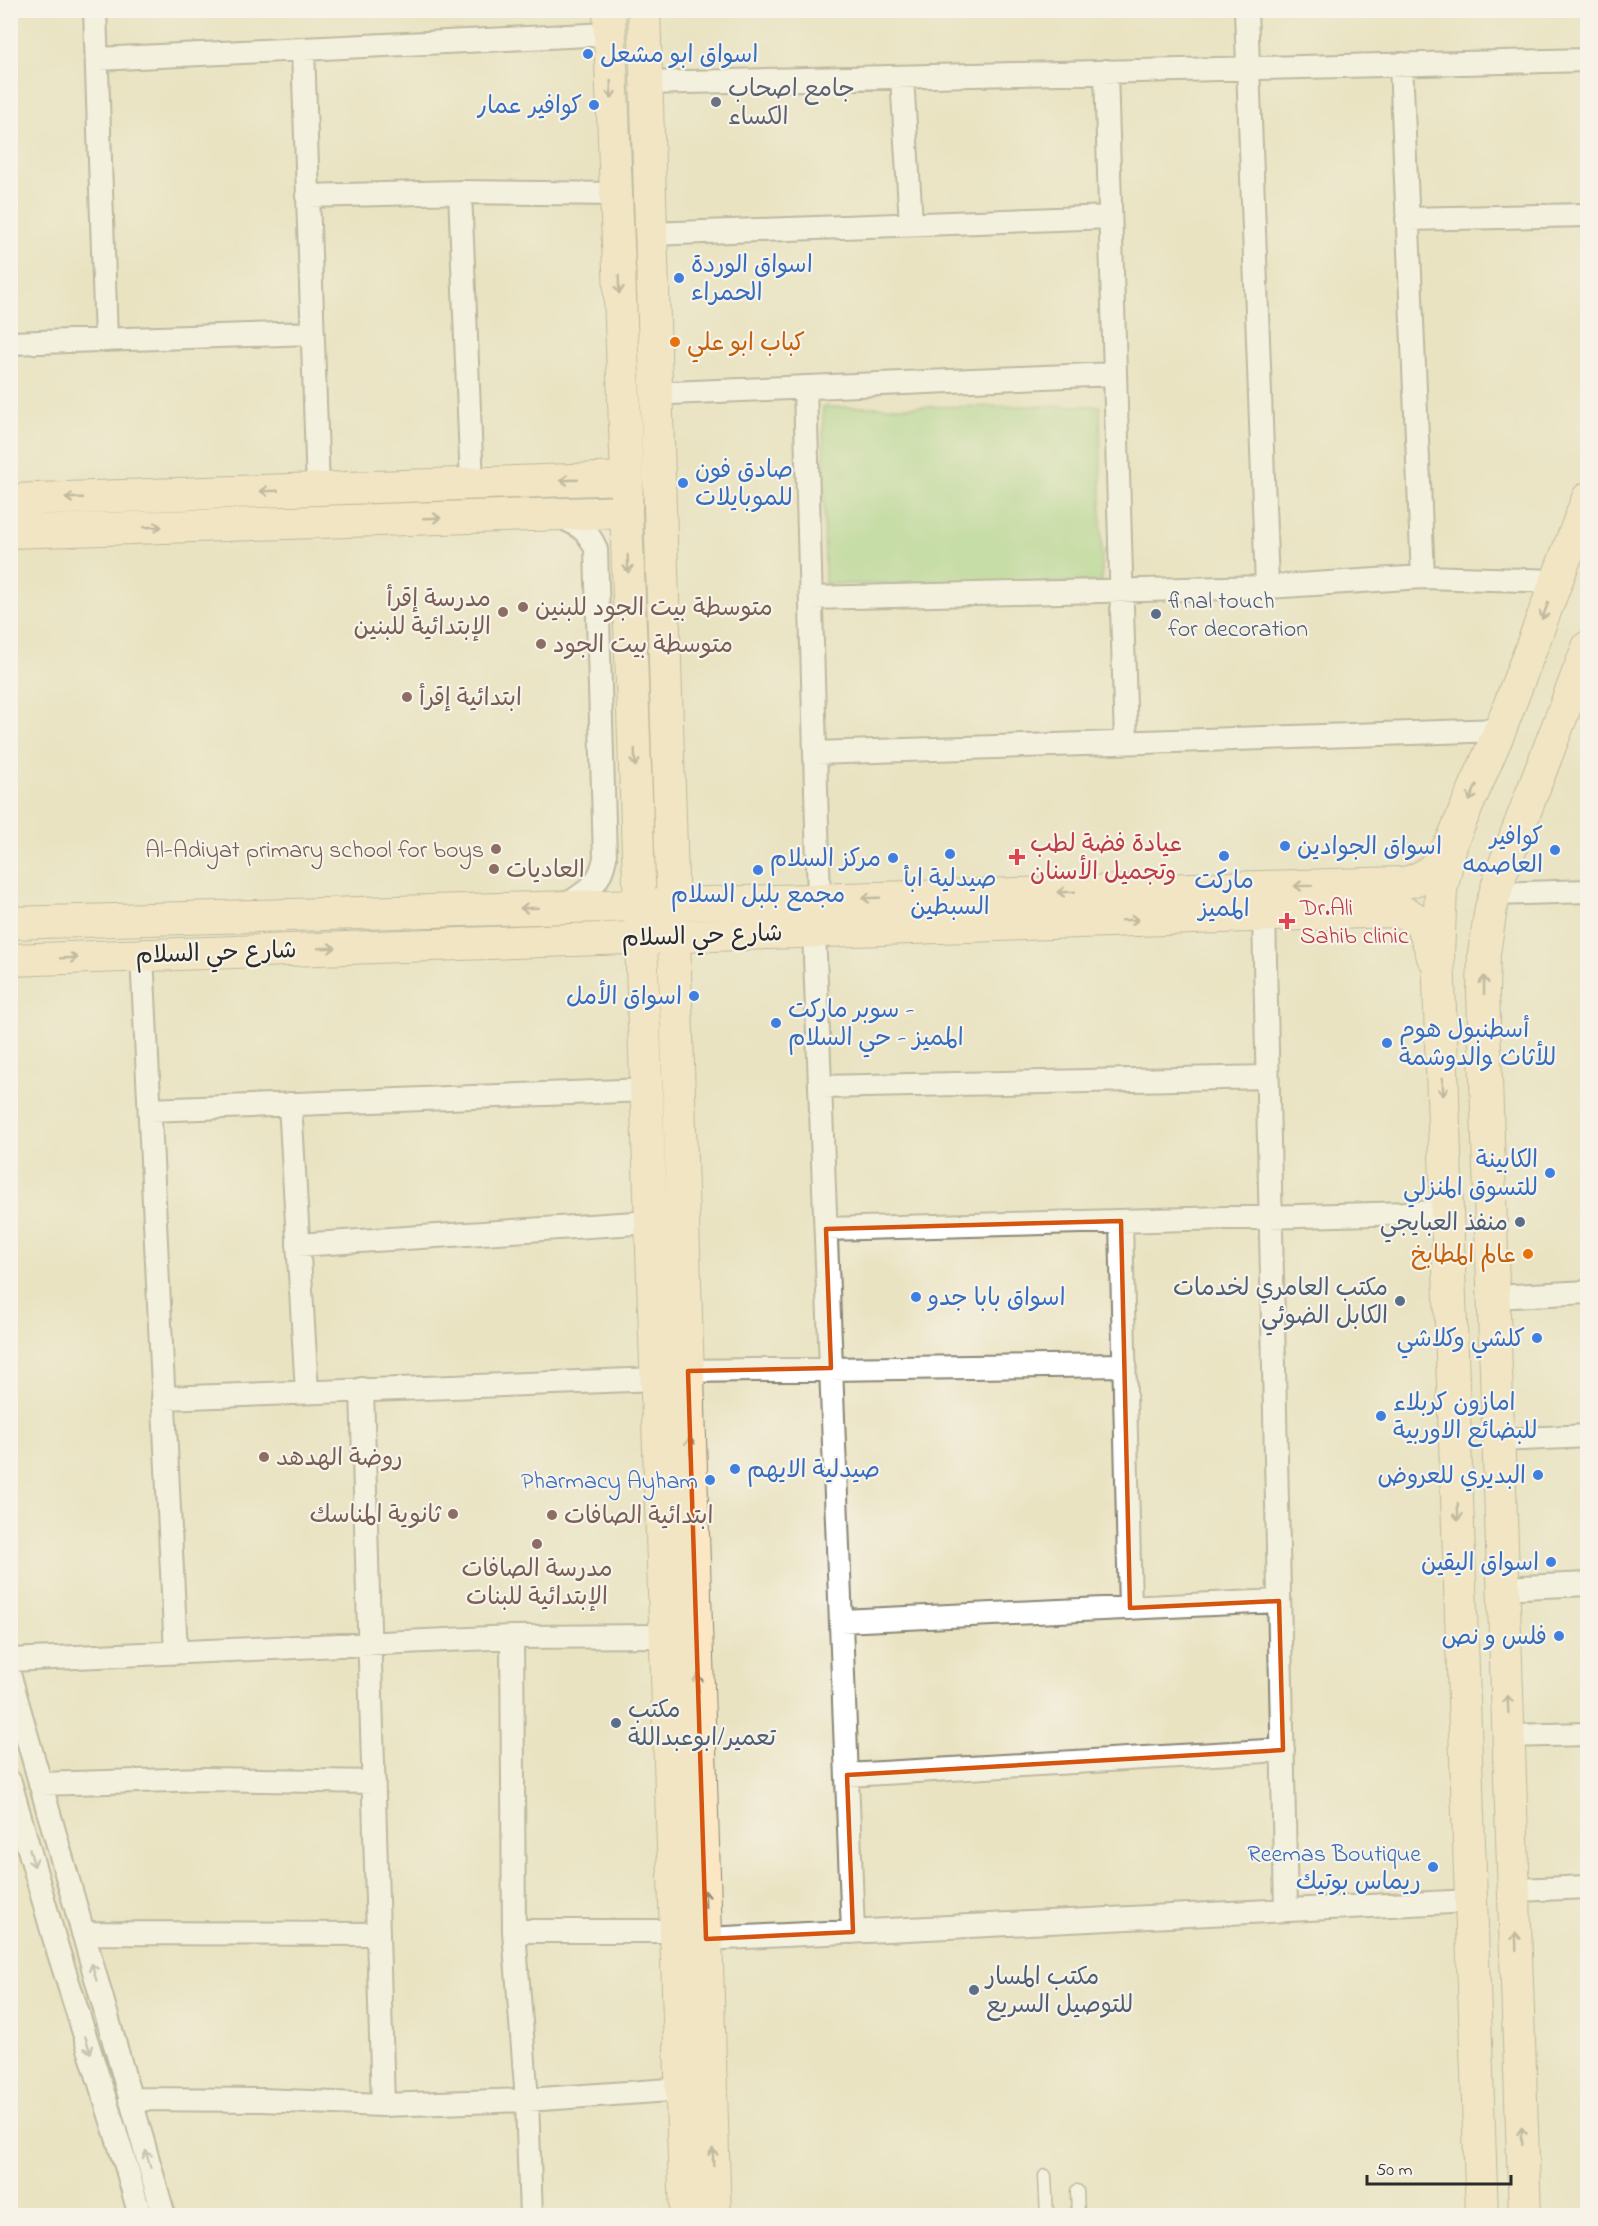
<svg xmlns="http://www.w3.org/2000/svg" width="1598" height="2226" font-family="'Indie Flower','Playpen Sans Arabic',sans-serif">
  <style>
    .green { fill: #9ed485; stroke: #648058; stroke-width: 1.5 }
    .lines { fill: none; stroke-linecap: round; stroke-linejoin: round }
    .lane-casing { stroke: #8a8776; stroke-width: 15 }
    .street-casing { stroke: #8a8776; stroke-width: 26 }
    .secondary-casing { stroke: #8a8776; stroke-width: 34 }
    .lane { stroke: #fff; stroke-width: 12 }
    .street { stroke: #fff; stroke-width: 22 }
    .secondary { stroke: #fbe7c3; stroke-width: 32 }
    .oneway { stroke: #938977 }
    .oneway2 { stroke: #a0a0a0 }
    .marked { fill: none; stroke: #d5540f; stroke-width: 4.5; stroke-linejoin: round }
    .shop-dot { fill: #3f7fe0; stroke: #f7f3e8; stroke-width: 2 }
    .worship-dot { fill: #6b7280; stroke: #f7f3e8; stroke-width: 2 }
    .food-dot { fill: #e8710a; stroke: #f7f3e8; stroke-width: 2 }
    .education-dot { fill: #8d6e63; stroke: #f7f3e8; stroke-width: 2 }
    .service-dot { fill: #5c6f8a; stroke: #f7f3e8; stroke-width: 2 }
    .health-dot { fill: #e0444e; stroke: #f7f3e8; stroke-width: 2 }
    .labels { text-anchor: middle; stroke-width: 4.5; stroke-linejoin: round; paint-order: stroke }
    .shop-label { font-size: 24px; fill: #366cbe; stroke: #f7f3e8; text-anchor: end }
    .worship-label { font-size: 24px; fill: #5b616d; stroke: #f7f3e8; text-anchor: start }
    .food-label { font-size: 24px; fill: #c56008; stroke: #f7f3e8; text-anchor: start }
    .education-label { font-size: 24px; fill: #785e54; stroke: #f7f3e8; text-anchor: start }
    .service-label { font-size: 24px; fill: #4e5e75; stroke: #f7f3e8; text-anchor: start }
    .health-label { font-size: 24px; fill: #be3a42; stroke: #f7f3e8; text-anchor: start }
    .street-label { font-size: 24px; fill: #2b2b2b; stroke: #f7f3e8 }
  </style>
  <rect width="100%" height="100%" fill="#f7f3e8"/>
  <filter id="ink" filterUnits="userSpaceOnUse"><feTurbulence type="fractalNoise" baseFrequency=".0167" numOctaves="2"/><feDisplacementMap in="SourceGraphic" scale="12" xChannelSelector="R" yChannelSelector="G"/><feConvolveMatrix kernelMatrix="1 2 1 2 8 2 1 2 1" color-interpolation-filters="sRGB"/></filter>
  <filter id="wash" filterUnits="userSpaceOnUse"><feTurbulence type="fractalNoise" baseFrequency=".008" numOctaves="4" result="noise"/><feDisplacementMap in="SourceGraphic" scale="24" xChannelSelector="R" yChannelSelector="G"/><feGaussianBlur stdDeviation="1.35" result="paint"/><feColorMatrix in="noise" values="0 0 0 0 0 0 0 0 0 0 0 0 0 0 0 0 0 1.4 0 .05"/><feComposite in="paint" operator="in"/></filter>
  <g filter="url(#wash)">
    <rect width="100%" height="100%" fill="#eae3c2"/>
    <path class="green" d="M1100,406L1102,582L825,584L823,407Z"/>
  </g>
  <g filter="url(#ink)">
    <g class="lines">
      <defs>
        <path id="lane" d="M1045,2176L1047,2216
          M1077,2191L1078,2216"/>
        <path id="street" d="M95,10L106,340
          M1246,10L1267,587
          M303,49L318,489
          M97,59L609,34
          M1401,64L1423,577
          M1106,71L1126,742
          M902,77L911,223
          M646,83L1588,60
          M460,192L472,484
          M307,196L460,192L615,194
          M1407,219L1588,215
          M651,234L1110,217
          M10,343L311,333
          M805,387L819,899
          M670,393L1115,374
          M556,515C577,524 587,528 596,549L605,858C599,887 586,892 563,907
          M811,598L1267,587L1423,577L1557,581
          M815,753L1500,730
          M1495,894L1588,891
          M1264,915L1286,1910
          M814,931L853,1932
          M142,955L176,1653
          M820,1087L1267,1077
          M290,1104L307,1392
          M150,1110L646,1090
          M1121,1221L1130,1608
          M826,1229L1447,1212
          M298,1245L651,1222
          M1494,1297L1588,1292
          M688,1371L1125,1365
          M362,1389L383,2105
          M163,1398L657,1379
          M1498,1440L1588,1436
          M1503,1588L1588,1584
          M841,1621L1279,1601
          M512,1637L514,1931L527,2100L531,2216
          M10,1660L512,1637L665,1636
          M10,1677L164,2216
          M1509,1736L1588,1734
          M847,1775L1283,1750
          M10,1782L55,1941L127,2169L140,2216
          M40,1784L204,1779L374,1782
          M1515,1890L1588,1887
          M514,1931H676
          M83,1933L378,1934
          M706,1939L1471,1901
          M130,2099L262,2100L383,2105L527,2100L670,2090"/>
        <path id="secondary" d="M609,10L627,478L626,512L686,2216
          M644,10L715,2216
          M10,500L627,478
          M10,532L626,512
          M10,923L1403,883C1426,879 1438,867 1448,847
          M10,960L1393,911C1422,913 1426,933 1433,957
          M1482,2216L1438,953L1441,890L1452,841L1500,730L1588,498
          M1525,2216L1483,993L1484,953L1491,908L1501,874L1588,647"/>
      </defs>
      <use href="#lane" class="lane-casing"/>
      <use href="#street" class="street-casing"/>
      <use href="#secondary" class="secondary-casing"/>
      <use href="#lane" class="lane"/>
      <use href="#street" class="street"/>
      <use href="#secondary" class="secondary"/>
    </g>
    <defs><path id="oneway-shaft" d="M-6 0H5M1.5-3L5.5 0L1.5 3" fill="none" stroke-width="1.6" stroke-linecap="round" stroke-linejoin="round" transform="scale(1.5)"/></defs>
    <g class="oneway">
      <use href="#oneway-shaft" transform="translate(611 90) rotate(88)"/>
      <use href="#oneway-shaft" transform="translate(619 285) rotate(88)"/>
      <use href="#oneway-shaft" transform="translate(569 480) rotate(178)"/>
      <use href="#oneway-shaft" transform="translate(269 491) rotate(178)"/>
      <use href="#oneway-shaft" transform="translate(74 498) rotate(178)"/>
      <use href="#oneway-shaft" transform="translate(432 518) rotate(-2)"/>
      <use href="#oneway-shaft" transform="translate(153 527) rotate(-2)"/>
      <use href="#oneway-shaft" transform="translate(628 564) rotate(88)"/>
      <use href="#oneway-shaft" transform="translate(1545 611) rotate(111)"/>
      <use href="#oneway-shaft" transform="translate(635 758) rotate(88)"/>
      <use href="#oneway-shaft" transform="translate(1473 793) rotate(114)"/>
      <use href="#oneway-shaft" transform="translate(1303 886) rotate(179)"/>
      <use href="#oneway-shaft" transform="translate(1066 892) rotate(178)"/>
      <use href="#oneway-shaft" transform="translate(871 898) rotate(178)"/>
      <use href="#oneway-shaft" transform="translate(529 908) rotate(178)"/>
      <use href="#oneway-shaft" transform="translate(1130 920) rotate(-2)"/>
      <use href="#oneway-shaft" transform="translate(327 948) rotate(-2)"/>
      <use href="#oneway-shaft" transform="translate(69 958) rotate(-2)"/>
      <use href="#oneway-shaft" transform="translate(1484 985) rotate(-90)"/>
      <use href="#oneway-shaft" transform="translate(1443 1087) rotate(88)"/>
      <use href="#oneway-shaft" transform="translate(690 1446) rotate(-92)"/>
      <use href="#oneway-shaft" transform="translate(1458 1512) rotate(88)"/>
      <use href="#oneway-shaft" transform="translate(698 1683) rotate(-92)"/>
      <use href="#oneway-shaft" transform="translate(1508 1704) rotate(-92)"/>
      <use href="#oneway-shaft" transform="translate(705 1899) rotate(-92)"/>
      <use href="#oneway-shaft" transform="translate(1516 1941) rotate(-92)"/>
      <use href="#oneway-shaft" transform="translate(1522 2136) rotate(-92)"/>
      <use href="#oneway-shaft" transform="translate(713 2157) rotate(-92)"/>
    </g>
    <g class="oneway2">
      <use href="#oneway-shaft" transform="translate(32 1858) rotate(74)"/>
      <use href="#oneway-shaft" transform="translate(94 1972) rotate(-106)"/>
      <use href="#oneway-shaft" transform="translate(88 2045) rotate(72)"/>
      <use href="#oneway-shaft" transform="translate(148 2159) rotate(-106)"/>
    </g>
  </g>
  <path d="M0 0H1598V2226H0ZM1121,1221L1130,1608L1279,1601L1283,1750L847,1775L853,1932L706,1939L688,1371L831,1368L826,1229Z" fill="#eae3c2" fill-opacity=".55" fill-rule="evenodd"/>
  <path class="marked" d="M1121,1221L1130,1608L1279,1601L1283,1750L847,1775L853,1932L706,1939L688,1371L831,1368L826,1229Z"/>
  <g class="shop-dot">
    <circle cx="588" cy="54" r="6"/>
    <circle cx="594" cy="105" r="6"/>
    <circle cx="679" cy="278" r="6"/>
    <circle cx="683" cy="483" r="6"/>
    <circle cx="1285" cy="846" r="6"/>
    <circle cx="1555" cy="850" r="6"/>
    <circle cx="950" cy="854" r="6"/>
    <circle cx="1224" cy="856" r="6"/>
    <circle cx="893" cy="858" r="6"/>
    <circle cx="758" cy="870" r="6"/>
    <circle cx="694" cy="996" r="6"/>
    <circle cx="776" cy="1023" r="6"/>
    <circle cx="1387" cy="1043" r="6"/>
    <circle cx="1550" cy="1173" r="6"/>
    <circle cx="916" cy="1297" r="6"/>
    <circle cx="1537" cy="1338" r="6"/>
    <circle cx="1381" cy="1416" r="6"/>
    <circle cx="735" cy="1469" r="6"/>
    <circle cx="1538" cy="1475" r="6"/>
    <circle cx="710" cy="1480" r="6"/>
    <circle cx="1551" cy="1562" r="6"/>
    <circle cx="1559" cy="1636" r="6"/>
    <circle cx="1433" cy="1867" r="6"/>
  </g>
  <circle class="worship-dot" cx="716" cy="102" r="6"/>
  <g class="food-dot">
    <circle cx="675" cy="342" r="6"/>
    <circle cx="1528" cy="1254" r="6"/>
  </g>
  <g class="education-dot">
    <circle cx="523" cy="607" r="6"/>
    <circle cx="503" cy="612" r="6"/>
    <circle cx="541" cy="644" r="6"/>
    <circle cx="407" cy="697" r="6"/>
    <circle cx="496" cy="849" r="6"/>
    <circle cx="494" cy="869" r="6"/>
    <circle cx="264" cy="1457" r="6"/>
    <circle cx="453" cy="1514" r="6"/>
    <circle cx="552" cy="1515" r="6"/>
    <circle cx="537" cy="1544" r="6"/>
  </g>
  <g class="service-dot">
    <circle cx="1156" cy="614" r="6"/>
    <circle cx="1520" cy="1222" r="6"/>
    <circle cx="1400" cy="1301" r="6"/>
    <circle cx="616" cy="1723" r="6"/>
    <circle cx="974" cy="1990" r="6"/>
  </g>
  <g class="health-dot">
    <path d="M1014 848h6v6h6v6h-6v6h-6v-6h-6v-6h6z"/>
    <path d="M1284 912h6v6h6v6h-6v6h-6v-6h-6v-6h6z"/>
  </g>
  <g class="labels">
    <g class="shop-label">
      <text x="600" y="62" text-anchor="start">اسواق ابو مشعل</text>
      <text x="582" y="113">كوافير عمار</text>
      <text x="691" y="272" text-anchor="start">اسواق الوردة<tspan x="691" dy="28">الحمراء</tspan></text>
      <text x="695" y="477" text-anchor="start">صادق فون<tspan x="695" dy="28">للموبايلات</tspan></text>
      <text x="1543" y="844">كوافير<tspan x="1543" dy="28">العاصمه</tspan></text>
      <text x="1297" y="854" text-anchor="start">اسواق الجوادين</text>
      <text x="881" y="866">مركز السلام</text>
      <text x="950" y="886" text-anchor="middle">صيدلية ابأ<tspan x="950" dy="28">السبطين</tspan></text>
      <text x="1224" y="888" text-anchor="middle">ماركت<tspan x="1224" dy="28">المميز</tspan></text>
      <text x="758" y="902" text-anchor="middle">مجمع بلبل السلام</text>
      <text x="682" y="1004">اسواق الأمل</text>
      <text x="788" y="1017" text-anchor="start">سوبر ماركت -<tspan x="788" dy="28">المميز - حي السلام</tspan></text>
      <text x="1399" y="1037" text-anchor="start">أسطنبول هوم<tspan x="1399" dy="28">للأثاث والدوشمة</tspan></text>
      <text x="1538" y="1167">الكابينة<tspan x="1538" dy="28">للتسوق المنزلي</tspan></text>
      <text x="928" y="1305" text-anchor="start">اسواق بابا جدو</text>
      <text x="1525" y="1346">كلشي وكلاشي</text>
      <text x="1393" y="1410" text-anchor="start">امازون كربلاء<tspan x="1393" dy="28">للبضائع الاوربية</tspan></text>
      <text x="747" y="1477" text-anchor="start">صيدلية الايهم</text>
      <text x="1526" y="1483">البديري للعروض</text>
      <text x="698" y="1488">Pharmacy Ayham</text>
      <text x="1539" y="1570">اسواق اليقين</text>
      <text x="1547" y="1644">فلس و نص</text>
      <text x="1421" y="1861">Reemas Boutique<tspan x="1421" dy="28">ريماس بوتيك</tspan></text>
    </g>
    <g class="worship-label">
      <text x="728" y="96">جامع اصحاب<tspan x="728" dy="28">الكساء</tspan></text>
    </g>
    <g class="food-label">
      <text x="687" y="350">كباب ابو علي</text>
      <text x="1516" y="1262" text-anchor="end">عالم المطابخ</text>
    </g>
    <g class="education-label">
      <text x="491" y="606" text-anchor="end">مدرسة إقرأ<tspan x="491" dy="28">الإبتدائية للبنين</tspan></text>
      <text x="535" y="615">متوسطة بيت الجود للبنين</text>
      <text x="553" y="652">متوسطة بيت الجود</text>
      <text x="419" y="705">ابتدائية إقرأ</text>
      <text x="484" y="857" text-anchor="end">Al-Adiyat primary school for boys</text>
      <text x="506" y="877">العاديات</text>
      <text x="276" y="1465">روضة الهدهد</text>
      <text x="441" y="1522" text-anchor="end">ثانوية المناسك</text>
      <text x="564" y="1523">ابتدائية الصافات</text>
      <text x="537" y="1576" text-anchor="middle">مدرسة الصافات<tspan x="537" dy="28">الإبتدائية للبنات</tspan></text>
    </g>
    <g class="service-label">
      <text x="1168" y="608">final touch<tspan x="1168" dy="28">for decoration</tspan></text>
      <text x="1508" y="1230" text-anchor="end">منفذ العبايجي</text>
      <text x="1388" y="1295" text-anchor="end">مكتب العامري لخدمات<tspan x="1388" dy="28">الكابل الضوئي</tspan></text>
      <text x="628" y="1717">مكتب<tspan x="628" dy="28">تعمير/ابوعبداللة</tspan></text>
      <text x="986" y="1984">مكتب المسار<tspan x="986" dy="28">للتوصيل السريع</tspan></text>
    </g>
    <g class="health-label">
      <text x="1030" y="851">عيادة فضة لطب<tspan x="1030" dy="28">وتجميل الأسنان</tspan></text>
      <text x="1300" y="915">Dr.Ali<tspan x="1300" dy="28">Sahib clinic</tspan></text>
    </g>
    <g class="street-label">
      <text transform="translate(702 935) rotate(-2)" y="8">شارع حي السلام</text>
      <text transform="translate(216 952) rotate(-2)" y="8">شارع حي السلام</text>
    </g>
  </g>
  <rect width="1598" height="2226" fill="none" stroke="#f7f3e8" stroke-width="36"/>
  <path d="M1367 2175v9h144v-9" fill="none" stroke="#2b2b2b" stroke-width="3"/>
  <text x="1376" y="2175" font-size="18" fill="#2b2b2b" stroke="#f7f3e8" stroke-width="4.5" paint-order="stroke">50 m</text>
</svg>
